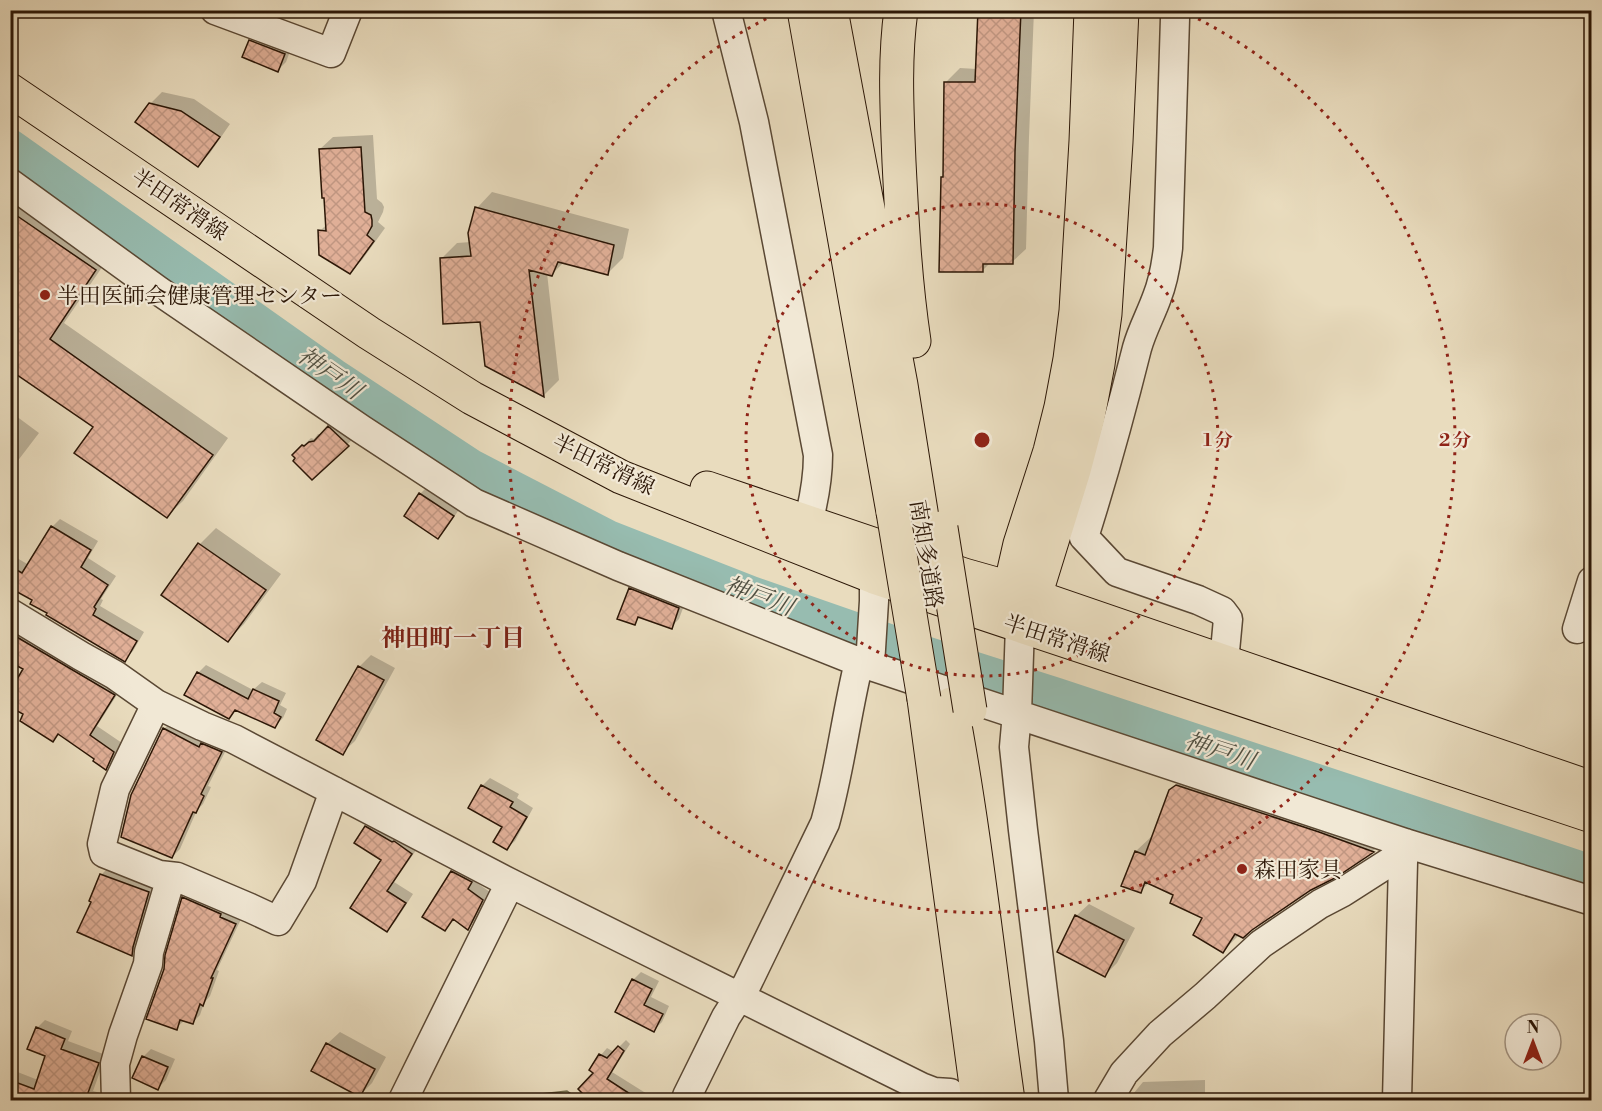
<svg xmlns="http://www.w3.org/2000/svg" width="1602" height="1111" font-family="'Libre Bodoni','Noto Serif JP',serif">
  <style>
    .forest { fill: url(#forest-firs); stroke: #726b4b; stroke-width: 1.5 }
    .shadow { fill: #0003 }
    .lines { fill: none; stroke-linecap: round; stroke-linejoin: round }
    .river { stroke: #97bcb0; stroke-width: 36 }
    .building { fill: url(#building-cross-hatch); stroke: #2b1606; stroke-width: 1.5 }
    .minor-casing { stroke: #5a4834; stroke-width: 31 }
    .major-casing { stroke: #2b1606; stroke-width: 35 }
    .highway-casing { stroke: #2b1606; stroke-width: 35 }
    .minor { stroke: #f1e8d5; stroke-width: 28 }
    .major { stroke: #e9dcbe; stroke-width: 33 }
    .highway { stroke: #e9dcbe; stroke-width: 33 }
    .highway-bridge-casing { stroke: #2b1606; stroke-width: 35; stroke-linecap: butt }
    .highway-bridge { stroke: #e9dcbe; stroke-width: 33 }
    .ring { fill: none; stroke: #8f2418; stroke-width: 3; stroke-dasharray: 3 6 }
    .poi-dot { fill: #8f2418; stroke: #f1e8d5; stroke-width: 2 }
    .labels { text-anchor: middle; stroke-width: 4.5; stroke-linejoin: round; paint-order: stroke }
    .street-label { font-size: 22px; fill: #2b1606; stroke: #f1e8d5 }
    .poi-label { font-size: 22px; fill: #2b1606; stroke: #f1e8d5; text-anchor: start }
    .water-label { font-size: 24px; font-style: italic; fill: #515042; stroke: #f1e8d5 }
    .neighbourhood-label { font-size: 24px; font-weight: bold; fill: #7a1f14; stroke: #f1e8d5 }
    .centre { fill: #8f2418; stroke: #f1e8d5; stroke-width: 3 }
    .ring-label { font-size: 18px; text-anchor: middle; font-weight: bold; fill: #8f2418; stroke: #f1e8d5; stroke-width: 4.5; stroke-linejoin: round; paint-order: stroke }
  </style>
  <defs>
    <pattern id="forest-firs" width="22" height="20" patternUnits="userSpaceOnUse" patternTransform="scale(1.5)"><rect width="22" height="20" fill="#b9c090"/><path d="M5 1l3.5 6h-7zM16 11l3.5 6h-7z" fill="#9fa47b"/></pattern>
    <pattern id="building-cross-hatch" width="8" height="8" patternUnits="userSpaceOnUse" patternTransform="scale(1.5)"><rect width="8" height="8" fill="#e0af97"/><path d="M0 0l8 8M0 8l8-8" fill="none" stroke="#c09681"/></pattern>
  </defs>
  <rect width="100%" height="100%" fill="#e9dcbe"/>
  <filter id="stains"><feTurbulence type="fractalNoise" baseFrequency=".00333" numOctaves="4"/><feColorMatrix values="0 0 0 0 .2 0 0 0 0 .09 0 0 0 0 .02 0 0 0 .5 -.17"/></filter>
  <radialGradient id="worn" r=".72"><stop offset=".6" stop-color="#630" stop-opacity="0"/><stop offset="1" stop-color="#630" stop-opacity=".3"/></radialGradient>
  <path class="forest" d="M567,1091L580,1100H488Z"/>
  <path class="shadow" d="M89,10H116L109,18Z
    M979,10H1034L1029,137L1026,249L1012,262H991L982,271L945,175L946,82L960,68L977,69Z
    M258,33L292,46L286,62L278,70L250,41Z
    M162,92L194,99L230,124L210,153L198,165L150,104Z
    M373,135L377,199L382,203L384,207L383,212L378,222L385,228L362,260L350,272L320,231L327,224L320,149L333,137Z
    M10,185L111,254L64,323L228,438L183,501L167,516L95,426L10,368Z
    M492,192L629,229L623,258L607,274L564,262L552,274L547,273L559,380L544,395L487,365L481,321L442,258L457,243L471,242L477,208Z
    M12,413L39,433L10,471V415Z
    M337,420L355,437L312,478L294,455L311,438L314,439L318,434H323Z
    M428,486L460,508L446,529L438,537L406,515L420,494Z
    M60,519L98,541L88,558L116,576L101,599L103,600L100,606L144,632L133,651L124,660L49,613L34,600L10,586V554L29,565L52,527Z
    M216,528L281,574L244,624L228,640L163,594L200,544Z
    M639,581L686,600L679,619L671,627L641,616L634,623L631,589Z
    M10,620L122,687L97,726L122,743L114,760L106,768L96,759L60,733L53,740L25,714V669L10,660Z
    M371,655L395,668L355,741L342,753L359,667Z
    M206,665L253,690L262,682L286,693L280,705L287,709L283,718L275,726L237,709L229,718L198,673Z
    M172,721L229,744L208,786L211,787L203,804L197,810L180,849L172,857L164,729Z
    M1187,775L1389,836L1373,851L1334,876L1310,889L1240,934L1223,951L1205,918L1175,894L1149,883L1140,891L1123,885L1136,851L1152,836L1170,791Z
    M490,778L519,794L517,798L533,808L515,841L507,848L504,826L482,786Z
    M374,819L419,846L394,882L413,894L395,922L387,930L383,860L366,827Z
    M460,864L479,874L474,881L490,892L476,920L468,928L455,919L445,929L452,872Z
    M109,867L156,885L140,946L132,954L101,875Z
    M191,890L242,917L217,970L219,971L210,996L204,1003L200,1015L192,1023L185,1020L176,1028L165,970L184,898Z
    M1089,904L1135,928L1117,963L1105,975L1076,916Z
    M641,972L659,981L651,997L669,1006L662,1022L654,1030L633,980Z
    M45,1020L72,1031L68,1041L106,1055L93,1091L108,1095L110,1100H10V1075L15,1071L38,1080L47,1055L37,1028Z
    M340,1032L386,1057L372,1083L360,1095L327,1044Z
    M626,1040L630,1044L612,1072L652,1097L650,1100H593L595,1073L591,1070L601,1055L607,1048L614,1052Z
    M151,1049L175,1059L166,1080L158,1088L143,1057Z
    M1205,1080V1095L1200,1100H1133V1094L1143,1082Z"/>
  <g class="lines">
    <path class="river" d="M10,147L333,376L471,467L608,538L751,594L909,649L1057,696L1592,873"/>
  </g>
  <path class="building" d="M978,10H1021L1015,152L1013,264H983V272H939L941,177H943L944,82H975Z
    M249,40L285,54L278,72L242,57Z
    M149,103L181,111L220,137L198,167L135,122Z
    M361,147L365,212L371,215L372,220V226L367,235L374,241L350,274L319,255L318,230L326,231L324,198H322L319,149Z
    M475,207L614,245L608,275L558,262L552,276L529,270L544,397L485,366L480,322L443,324L440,258L471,256L468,233Z
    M10,211L96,270L50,339L213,455L167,518L74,453L93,427L10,370Z
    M328,426L349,446L312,480L293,461L295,458L292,455L302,445L304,446L309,442L314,441Z
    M419,493L454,516L438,539L404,516Z
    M51,526L91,550L81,567L108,585L94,607L96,609L93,615L137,641L125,662L46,615L47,613L30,604L32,600L10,588V566L22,573Z
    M198,543L266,590L228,642L161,595Z
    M629,588L679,608L672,629L638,617L635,625L617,619Z
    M10,633L115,695L90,735L114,752L106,770L93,761L94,759L58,734L53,742L20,721L23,714L10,707V691L23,669L10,662Z
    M358,666L384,680L343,755L316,740Z
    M197,672L248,699L253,689L279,701L274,713L281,717L275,728L235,710L229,719L184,695Z
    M163,728L199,747L201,743L222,752L201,794L204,796L196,813L193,812L172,858L121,837L131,795Z
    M481,785L513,802L510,807L527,817L507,850L493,842L502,827L468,808Z
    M1176,785L1319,832L1374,852L1335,878L1311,890L1252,930L1243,938L1235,934L1223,953L1193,935L1202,918L1170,903L1173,895L1145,882L1141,893L1121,886L1135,851L1145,855L1169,790Z
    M365,826L392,842L394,841L412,854L387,891L406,903L387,932L350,908L381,860L354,843Z
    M451,871L472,882L468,889L483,900L468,930L453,919L445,931L422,917Z
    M100,874L149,892L133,947L132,956L77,932L91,902L89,901Z
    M182,897L221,914L220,917L236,924L211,978H213L203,1006L200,1004L193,1024L180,1020L177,1030L146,1019L164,969L165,955Z
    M1075,915L1124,940L1105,977L1057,952Z
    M632,979L652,989L644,1005L663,1014L654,1032L615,1012Z
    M36,1027L65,1039L61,1049L99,1063L85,1101H10V1080L34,1089L45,1056L27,1049Z
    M326,1043L375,1069L360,1097L311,1071Z
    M618,1046L624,1051L607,1079L641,1101H590L578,1089L593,1073L589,1070L599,1054L607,1058Z
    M142,1056L168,1067L158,1090L132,1078Z"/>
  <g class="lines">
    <defs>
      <path id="minor" d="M215,10L331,53L348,10
        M726,10L754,122L818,455C818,479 814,500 808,523
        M1174,10L1175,18L1168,248C1166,265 1163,282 1157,297C1151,314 1142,330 1137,348C1121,412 1104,474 1084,537L1117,572L1198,600L1222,611L1228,619L1224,662
        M10,183L159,291L361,429L474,503L618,566L859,662L1405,843L1592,901
        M10,613L81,656L115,675L156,704L202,726L234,739L510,883L921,1087L934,1092L950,1093
        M1020,625L1017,713L1014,747L1023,830L1049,1041L1054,1100
        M1577,629L1592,581
        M870,665L874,601V577
        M156,704L115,789L102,844L104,853L159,875L177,877L250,908L278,921L302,881L334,791
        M687,1096L726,1017L747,984L825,823C840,770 846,715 859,662
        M116,1100L115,1064L123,1035L148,964L149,952L171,877
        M403,1100L510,883
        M1108,1100L1124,1073L1160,1034L1205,996L1261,944L1320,904L1343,892L1393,860L1405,843
        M1397,1100L1403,862L1405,843"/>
      <path id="major" d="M10,90L369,333L472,398L621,477L874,577L1592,816
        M707,488L964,575L1010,588L1592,788"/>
      <path id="highway" d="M804,10L893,512
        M831,10L901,385L923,524
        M901,10C894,61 897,111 899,162C902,222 905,281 914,341
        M1020,625L1035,596L1074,470L1088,417L1098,364L1105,314L1116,142L1122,10
        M1020,625L1010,588L1020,544L1050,451L1061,407L1070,359L1076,311L1086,141L1091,10
        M924,699L978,1100
        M951,704C976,835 989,968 1008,1100"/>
    </defs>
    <use href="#minor" class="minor-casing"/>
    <use href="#major" class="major-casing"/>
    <use href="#highway" class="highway-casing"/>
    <use href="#minor" class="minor"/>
    <use href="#major" class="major"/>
    <use href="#highway" class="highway"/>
    <defs>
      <path id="highway-bridge" d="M893,512L924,699
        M941,528L970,710"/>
    </defs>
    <use href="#highway-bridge" class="highway-bridge-casing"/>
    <use href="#highway-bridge" class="highway-bridge"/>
  </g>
  <g class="ring">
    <circle cx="982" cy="440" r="236"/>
    <path d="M1182 11A473 473 0 1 1 782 11"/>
  </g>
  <g class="poi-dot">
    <circle cx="45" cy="295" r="6"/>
    <circle cx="1242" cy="869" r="6"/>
  </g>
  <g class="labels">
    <g class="street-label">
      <text transform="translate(180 204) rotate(34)" y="8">半田常滑線</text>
      <text transform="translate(604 464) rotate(26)" y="8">半田常滑線</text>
      <text transform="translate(927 554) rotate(81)" y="8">南知多道路</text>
      <text transform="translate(1057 638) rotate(18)" y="8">半田常滑線</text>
    </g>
    <g class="poi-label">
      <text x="57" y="303">半田医師会健康管理センター</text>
      <text x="1254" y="877">森田家具</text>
    </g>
    <g class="water-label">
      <text transform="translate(330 373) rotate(35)" y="8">神戸川</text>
      <text transform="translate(759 596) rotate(20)" y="8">神戸川</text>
      <text transform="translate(1220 751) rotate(18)" y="8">神戸川</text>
    </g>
    <g class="neighbourhood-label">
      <text x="453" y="646">神田町一丁目</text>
    </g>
  </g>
  <circle cx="982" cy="440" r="9" class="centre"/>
  <g class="ring-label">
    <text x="1218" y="446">1 分</text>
    <text x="1455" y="446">2 分</text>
  </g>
  <rect width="1602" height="1111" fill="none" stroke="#e9dcbe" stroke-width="36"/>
  <rect x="12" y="12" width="1578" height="1087" fill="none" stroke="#2b1606" stroke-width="3"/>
  <rect x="18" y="18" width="1566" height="1075" fill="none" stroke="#2b1606" stroke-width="1.5"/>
  <g transform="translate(1533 1042)"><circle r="28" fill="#f1e8d5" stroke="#a29482" stroke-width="1.5"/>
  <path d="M0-4.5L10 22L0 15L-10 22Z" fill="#8f2418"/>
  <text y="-9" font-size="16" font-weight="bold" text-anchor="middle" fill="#2b1606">N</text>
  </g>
  <rect width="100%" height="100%" filter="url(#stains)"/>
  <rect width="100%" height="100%" fill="url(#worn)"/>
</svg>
